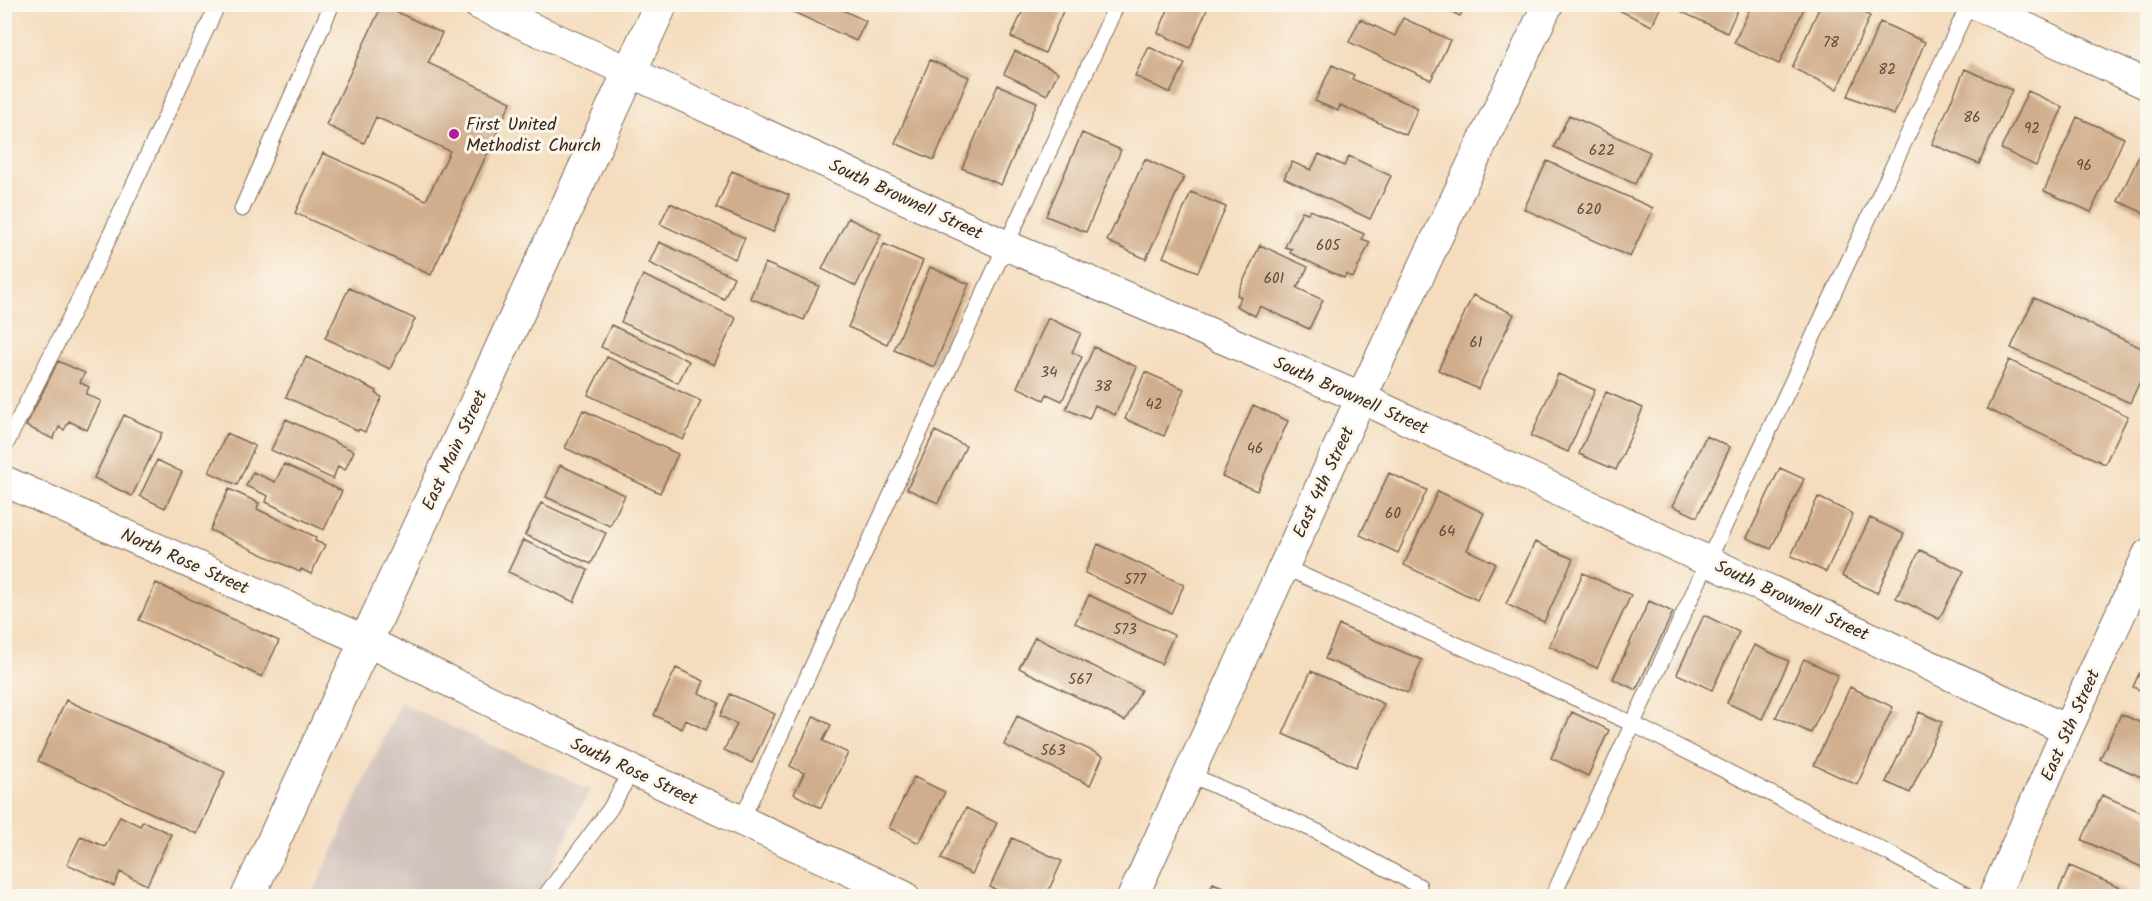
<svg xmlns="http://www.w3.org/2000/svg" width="2152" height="901" font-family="Kalam,sans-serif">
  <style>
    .industrial { fill: #cfc0ba }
    .building { fill: #d0ad8c }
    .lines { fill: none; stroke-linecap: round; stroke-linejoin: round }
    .service-casing { stroke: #7c6856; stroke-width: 17 }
    .minor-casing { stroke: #7c6856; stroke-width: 32 }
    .primary-casing { stroke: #7c6856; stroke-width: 35 }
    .service { stroke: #fff; stroke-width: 15 }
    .minor { stroke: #fff; stroke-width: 30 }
    .primary { stroke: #fff; stroke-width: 33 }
    .poi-dot { fill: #b5179e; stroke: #fbf7ec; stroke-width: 2 }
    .labels { text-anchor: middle; stroke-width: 6; stroke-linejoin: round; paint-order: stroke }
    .number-label { font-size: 15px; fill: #604b3a }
    .poi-label { font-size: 18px; fill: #3b2a1e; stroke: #fbf7ec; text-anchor: start }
    .street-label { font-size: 18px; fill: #3b2a1e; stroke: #fbf7ec }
  </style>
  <rect width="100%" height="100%" fill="#fbf7ec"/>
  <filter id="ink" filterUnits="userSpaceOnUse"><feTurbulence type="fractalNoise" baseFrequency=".0167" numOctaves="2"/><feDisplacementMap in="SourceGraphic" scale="12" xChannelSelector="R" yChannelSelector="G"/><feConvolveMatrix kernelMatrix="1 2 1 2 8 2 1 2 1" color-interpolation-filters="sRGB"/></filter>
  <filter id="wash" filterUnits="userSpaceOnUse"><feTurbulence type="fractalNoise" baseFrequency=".008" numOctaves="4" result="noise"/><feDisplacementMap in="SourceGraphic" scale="24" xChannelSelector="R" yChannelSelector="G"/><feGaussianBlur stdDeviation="1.35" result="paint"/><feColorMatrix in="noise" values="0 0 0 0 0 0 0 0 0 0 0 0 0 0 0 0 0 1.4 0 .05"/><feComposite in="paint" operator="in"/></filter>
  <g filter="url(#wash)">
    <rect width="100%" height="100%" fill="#f4dcbd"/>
    <path class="industrial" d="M400,703L590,790L537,896H312Z"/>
    <g id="blocks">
      <path class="building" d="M790,4H830L866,21L856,41L787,9Z
        M1026,4H1066L1045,53L1011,37Z
        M1435,4H1466L1460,16Z
        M1611,4H1662L1652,26L1610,6Z
        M1686,4H1740L1727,33L1682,12Z
        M1752,4H1806L1779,64L1734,43Z
        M1821,4H1844L1870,16L1837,89L1792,68Z
        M382,5L442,33L428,63L511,102L431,275L295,213L323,153L426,200L450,151L376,117L364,143L326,125Z
        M1170,5H1209L1190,48L1158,33Z
        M1403,18L1450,40L1431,80L1349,42L1360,19L1395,36Z
        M1880,22L1925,42L1894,115L1848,96Z
        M1149,47L1185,64L1170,93L1135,76Z
        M1015,51L1058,72L1047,95L1004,74Z
        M930,60L969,77L934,160L895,143Z
        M1332,65L1354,75L1352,79L1418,108L1406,135L1340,105L1338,111L1315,101Z
        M1965,69L2012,90L1979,164L1932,144Z
        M998,85L1037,102L1001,185L962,168Z
        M2028,91L2063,107L2036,166L2001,149Z
        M1569,115L1650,152L1635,184L1554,147Z
        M2077,117L2124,138L2091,212L2044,191Z
        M1082,133L1121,150L1086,232L1046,216Z
        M2145,143L2148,144V215L2118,201Z
        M1319,154L1344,166L1349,156L1391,176L1370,219L1284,178L1292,162L1311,170Z
        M1145,159L1184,177L1146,259L1107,241Z
        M1547,161L1653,208L1630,257L1524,209Z
        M732,171L789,195L773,232L716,208Z
        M1191,192L1226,207L1198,272L1163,257Z
        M670,203L745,238L735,259L660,224Z
        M1310,210L1364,234L1362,239L1370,242L1353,278L1346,274L1344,278L1290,253L1292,249L1285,247L1302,211L1308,213Z
        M848,218L881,234L856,286L822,269Z
        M659,242L734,277L724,299L649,263Z
        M884,244L923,261L887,344L848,327Z
        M1260,245L1308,267L1297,288L1323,300L1309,329L1260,306L1255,316L1236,306L1241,297L1237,295Z
        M765,263L819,286L804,320L750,298Z
        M930,267L969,284L934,367L894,350Z
        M643,275L736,318L714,365L621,322Z
        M349,288L415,319L390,369L325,338Z
        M1473,295L1514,314L1478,389L1438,370Z
        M2034,298L2148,351V364L2130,403L2011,348Z
        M1048,318L1081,333L1072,352L1082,357L1062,401L1047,394L1044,400L1017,387Z
        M611,325L689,361L678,383L601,347Z
        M1094,347L1137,367L1115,415L1095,405L1089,419L1066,409Z
        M306,357L377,391L376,394L382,397L365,432L359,429L358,431L286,397Z
        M607,357L701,401L683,440L588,395Z
        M2009,360L2128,416L2105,464L1987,409Z
        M58,361L85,373L80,382L89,387L86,394L101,401L87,430L69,421L64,430L59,427L53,439L26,426Z
        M1145,372L1184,389L1164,436L1125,419Z
        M1558,374L1595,390L1568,452L1531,436Z
        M1606,392L1643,408L1616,470L1579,454Z
        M1253,405L1288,421L1257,491L1222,476Z
        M583,410L678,454L660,493L565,448Z
        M124,415L162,433L132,496L94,478Z
        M286,419L354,451L345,470L338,466L333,479L271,450Z
        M935,431L966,446L938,503L907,489Z
        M227,433L255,446L237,485L209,472Z
        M1706,436L1730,447L1697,517L1673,506Z
        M157,460L182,472L165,508L140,496Z
        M284,464L342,491L324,530L266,502L268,496L246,486L253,472L275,482Z
        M560,465L625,495L610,526L546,497Z
        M1780,468L1804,479L1771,549L1747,538Z
        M1389,473L1427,490L1398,553L1360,535Z
        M229,489L259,503L257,509L316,537L315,541L325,545L311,574L301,569L300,572L210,530Z
        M1438,491L1484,513L1467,550L1495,563L1477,600L1404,565Z
        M1818,497L1853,514L1826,572L1791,556Z
        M541,503L606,533L591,564L525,535Z
        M1870,518L1904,534L1877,593L1842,576Z
        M523,540L588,570L574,602L508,572Z
        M1535,542L1573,559L1544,622L1506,604Z
        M1098,544L1184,585L1171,613L1085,573Z
        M1920,550L1964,571L1939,619L1896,598Z
        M1583,573L1631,595L1597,668L1549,646Z
        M156,583L279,641L262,677L139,620Z
        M1089,595L1174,635L1161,664L1075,623Z
        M1649,601L1673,612L1636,690L1613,679Z
        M1704,615L1739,632L1712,690L1677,674Z
        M1339,625L1422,660L1408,693L1325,659Z
        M1035,637L1141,690L1125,721L1019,668Z
        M1754,645L1789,661L1762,719L1727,703Z
        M2148,654V694L2133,687Z
        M1804,659L1838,675L1811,733L1776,717Z
        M676,668L704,681L699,693L719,703L706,730L686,720L682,729L654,715Z
        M1311,671L1384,704L1356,767L1283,734Z
        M1850,687L1893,707L1857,785L1814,765Z
        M730,694L775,714L752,763L724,750L737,724L720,716Z
        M66,700L225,772L197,834L38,761Z
        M1572,712L1609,730L1588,776L1551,758Z
        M1919,712L1942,722L1910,793L1886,782Z
        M2121,714L2148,726V780L2100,759Z
        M814,716L831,725L823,741L848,753L821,808L794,794L804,773L790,766Z
        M1017,716L1103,756L1090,785L1004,745Z
        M914,777L945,792L919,843L889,828Z
        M2102,795L2148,815V870L2082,840Z
        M966,808L997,823L972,874L941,859Z
        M120,816L140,826L143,821L171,834L147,885L120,872L114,886L67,864L81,836L105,847Z
        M1012,838L1062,861L1046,896H1011L990,887Z
        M2070,866L2139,896H2056Z
        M1213,883L1245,896H1207Z"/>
    </g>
  </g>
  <g filter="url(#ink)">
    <use href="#blocks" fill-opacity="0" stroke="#7c6856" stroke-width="1.5"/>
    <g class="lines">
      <defs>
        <path id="service" d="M242,209L332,4
          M4,448L93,272L218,4
          M1284,567L1633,724L1888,853L1968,896
          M1189,774L1318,832L1419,886
          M741,821L1117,4
          M545,896L610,809L632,770
          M1553,896L1708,561L1969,4"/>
        <path id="minor" d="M478,4L630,72L1005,245L1361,398L2067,730
          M1975,4L2148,85
          M4,481L366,641L632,770L904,896
          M1133,896L1361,398L1548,4
          M1994,896L2067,730L2148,554"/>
        <path id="primary" d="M248,896L661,4"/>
      </defs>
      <use href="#service" class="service-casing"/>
      <use href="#minor" class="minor-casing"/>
      <use href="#primary" class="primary-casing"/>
      <use href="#service" class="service"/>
      <use href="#minor" class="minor"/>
      <use href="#primary" class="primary"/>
    </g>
  </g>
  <circle class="poi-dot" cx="454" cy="134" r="6"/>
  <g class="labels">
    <g class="number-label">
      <text x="1831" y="47">78</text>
      <text x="1887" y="74">82</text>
      <text x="1972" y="122">86</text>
      <text x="2032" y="133">92</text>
      <text x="1602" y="155">622</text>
      <text x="2084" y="170">96</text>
      <text x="1589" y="214">620</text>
      <text x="1328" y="250">605</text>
      <text x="1274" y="283">601</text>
      <text x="1476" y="347">61</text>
      <text x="1049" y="377">34</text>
      <text x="1103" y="391">38</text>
      <text x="1154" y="409">42</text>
      <text x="1255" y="453">46</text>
      <text x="1393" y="518">60</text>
      <text x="1447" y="536">64</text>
      <text x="1135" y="584">577</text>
      <text x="1125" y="634">573</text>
      <text x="1080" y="684">567</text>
      <text x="1053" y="755">563</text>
    </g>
    <g class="poi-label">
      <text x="466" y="130">First United<tspan x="466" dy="21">Methodist Church</tspan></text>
    </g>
    <g class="street-label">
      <text transform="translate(906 199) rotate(25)" y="6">South Brownell Street</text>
      <text transform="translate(1351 395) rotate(24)" y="6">South Brownell Street</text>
      <text transform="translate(454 450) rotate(-65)" y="6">East Main Street</text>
      <text transform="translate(1323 482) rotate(-65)" y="6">East 4th Street</text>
      <text transform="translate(185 561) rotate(24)" y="6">North Rose Street</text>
      <text transform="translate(1792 600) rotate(25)" y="6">South Brownell Street</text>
      <text transform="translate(2070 725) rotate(-66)" y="6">East 5th Street</text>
      <text transform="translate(634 771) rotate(25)" y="6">South Rose Street</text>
    </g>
  </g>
  <rect width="2152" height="901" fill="none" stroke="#fbf7ec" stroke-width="24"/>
</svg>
